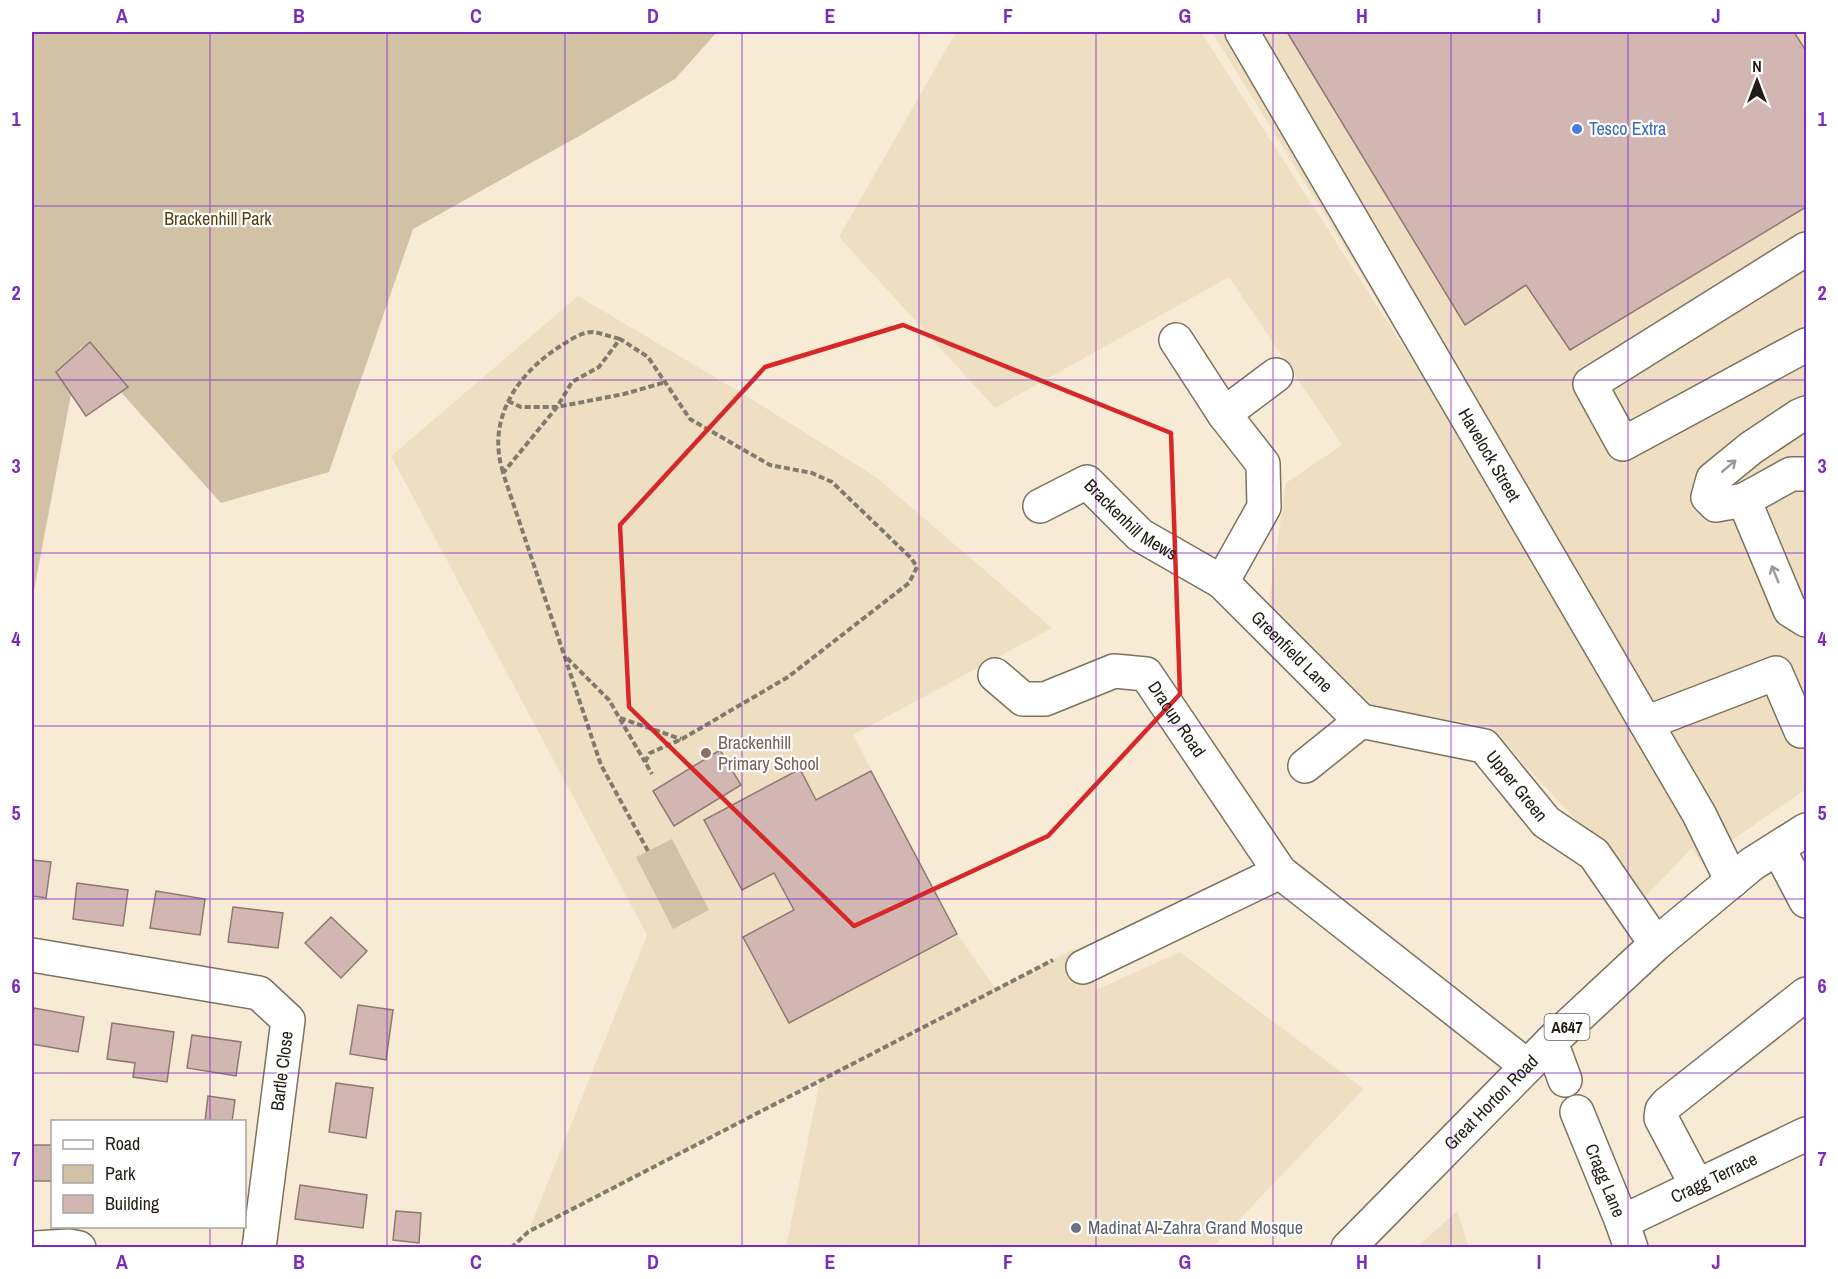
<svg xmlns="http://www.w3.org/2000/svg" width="1838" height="1279" font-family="'Archivo Narrow',sans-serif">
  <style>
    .built { fill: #efdfc2 }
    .green { fill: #d2c2a5 }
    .building { fill: #d1b6b1; stroke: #907772; stroke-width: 1.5 }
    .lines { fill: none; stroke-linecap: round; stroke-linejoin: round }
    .minor-casing { stroke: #7c725e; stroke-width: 36 }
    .major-casing { stroke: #7c725e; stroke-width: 36 }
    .path { stroke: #827a6c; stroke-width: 4; stroke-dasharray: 6 3; stroke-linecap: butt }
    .minor { stroke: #fff; stroke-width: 33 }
    .major { stroke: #fff; stroke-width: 33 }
    .oneway { stroke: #9b9996 }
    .marked { fill: none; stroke: #d62828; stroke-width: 4.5; stroke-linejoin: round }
    .grid { fill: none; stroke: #7b2cbf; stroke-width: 1.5; stroke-opacity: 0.55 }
    .shop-dot { fill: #3f7fe0; stroke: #fff; stroke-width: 2 }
    .education-dot { fill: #8d6e63; stroke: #fff; stroke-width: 2 }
    .worship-dot { fill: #6b7280; stroke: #fff; stroke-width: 2 }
    .labels { text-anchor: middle; stroke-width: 4.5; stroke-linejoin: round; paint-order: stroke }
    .shield { fill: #fff; stroke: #64615b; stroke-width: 1.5 }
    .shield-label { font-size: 16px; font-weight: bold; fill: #211d15 }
    .shop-label { font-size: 18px; fill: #366cbe; stroke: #fff; text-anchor: start }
    .park-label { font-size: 18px; fill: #573f0a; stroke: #fff }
    .street-label { font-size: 18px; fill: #211d15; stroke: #fff }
    .education-label { font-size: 18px; fill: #785e54; stroke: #fff; text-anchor: start }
    .worship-label { font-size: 18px; fill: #5b616d; stroke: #fff; text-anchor: start }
    .neatline { fill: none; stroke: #7b2cbf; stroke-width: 2 }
    .grid-label { font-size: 20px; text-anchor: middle; font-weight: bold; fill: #7b2cbf }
  </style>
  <rect width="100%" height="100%" fill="#f7ebd5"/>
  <path class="built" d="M956,32H1201L1457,430L1212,32H1806V789L1700,862L1692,848L1646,896L1489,726L1379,709L1263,645L1286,483L1342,445L1229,277L995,408L839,237Z
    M578,296L735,389L876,477L1052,628L853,735L957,934L996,989L1074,949L1098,989L1180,952L1364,1089L1213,1247H786L820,1081L528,1232L647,935L391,456Z
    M1457,1211L1469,1247H1417Z"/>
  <path class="green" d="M32,32H717L675,79L581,135L413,229L329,472L221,503L80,347L32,601Z
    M672,839L709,910L673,929L636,857Z"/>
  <path class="building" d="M1287,32H1794L1806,51V207L1570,350L1526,285L1465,325Z
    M90,342L128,387L86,416L56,372Z
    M720,750L741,785L674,826L653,791Z
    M800,769L816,800L871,771L957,934L789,1023L743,937L794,910L774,873L742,890L704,820Z
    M32,860L51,862L46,898L32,896Z
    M77,883L128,890L123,926L73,919Z
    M156,891L205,899L200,935L150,928Z
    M233,907L283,913L278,948L228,942Z
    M331,917L367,951L341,978L305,943Z
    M358,1005L393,1010L386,1060L350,1054Z
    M34,1008L84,1017L78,1052L32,1044V1026Z
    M112,1023L174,1032L167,1082L133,1077L135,1063L107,1059Z
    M192,1035L241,1042L236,1076L187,1068Z
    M336,1083L373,1088L366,1138L329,1132Z
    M208,1096L235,1100L232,1122L205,1121Z
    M32,1145H52V1181H32Z
    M300,1185L367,1195L363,1228L295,1219Z
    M396,1211L421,1213L419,1243L393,1240Z"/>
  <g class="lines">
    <defs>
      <g id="minor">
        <path id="s1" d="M1242,32L1699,814L1732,881"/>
        <path d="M1806,249L1590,384L1623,444L1806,345"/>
        <path d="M1176,340L1224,414L1263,464L1264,507L1222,582"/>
        <path d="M1224,414L1276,375"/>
        <path d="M1806,474H1791L1744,500L1790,610L1806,620"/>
        <path d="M1744,500L1716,505L1708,497L1713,479L1751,448L1799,416L1806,413"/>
        <path id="s2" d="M1040,506L1087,482L1140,535L1222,582L1361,721"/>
        <path id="s3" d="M995,675L1023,699H1045L1114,671L1146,674L1280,872L1527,1066"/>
        <path d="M1646,723L1776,673L1801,731"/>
        <path id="s4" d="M1305,766L1361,721L1484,746L1546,822L1594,854L1656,944"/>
        <path d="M1778,848L1806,901"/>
        <path d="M32,955L259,993L288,1020L259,1248"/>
        <path d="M1083,967L1280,872"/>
        <path d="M1551,1042L1565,1080"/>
        <path id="s5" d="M1577,1112L1622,1222L1631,1248"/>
        <path d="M1697,1186L1661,1118L1662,1110L1667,1104L1806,994"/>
        <path id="s6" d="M1622,1222L1806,1134"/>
        <path d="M35,1248L69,1246L79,1248"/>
      </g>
      <g id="major">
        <path id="s7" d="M1348,1248L1555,1038L1656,944L1752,864L1806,830"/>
      </g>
    </defs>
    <use href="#minor" class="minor-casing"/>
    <use href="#major" class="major-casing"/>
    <path class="path" d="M508,401L521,407H557L624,394L666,382
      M503,472C486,420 517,374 559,347C569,341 580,332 593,332C601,333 611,337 620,339
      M567,658L609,700L645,762
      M620,718L681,739
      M648,851L601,765L503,473L557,407L572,382L599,367L620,339L648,357L690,419L770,465L812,473L832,482L911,558L917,567L909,583L788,677L682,739L650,753L645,762L652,774
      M511,1248L528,1232L1053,960"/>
    <use href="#minor" class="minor"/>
    <use href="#major" class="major"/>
  </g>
  <defs><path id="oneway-shaft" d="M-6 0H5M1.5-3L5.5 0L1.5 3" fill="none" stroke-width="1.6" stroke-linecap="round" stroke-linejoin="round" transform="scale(1.5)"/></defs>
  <g class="oneway">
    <use href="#oneway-shaft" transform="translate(1729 466) rotate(-40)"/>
    <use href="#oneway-shaft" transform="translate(1775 574) rotate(-112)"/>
  </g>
  <path class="marked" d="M903,325L1171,433L1180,694L1048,836L854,926L629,707L620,525L765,367Z"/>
  <path class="grid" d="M210,32V1122M387,32V1248M565,32V1248M742,32V1248M919,32V1248M1096,32V1248M1273,32V1248M1451,32V1248M1628,32V1248M32,206H1806M32,380H1806M32,553H1806M32,726H1806M32,899H1806M32,1073H1806M210,1226V1248"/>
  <circle class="shop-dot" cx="1577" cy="129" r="6"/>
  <circle class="education-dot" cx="706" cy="753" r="6"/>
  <circle class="worship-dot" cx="1076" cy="1228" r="6"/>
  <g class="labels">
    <rect class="shield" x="1544.5" y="1014" width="45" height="26" rx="4.5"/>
    <g class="shield-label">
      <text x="1567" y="1033">A647</text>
    </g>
    <g class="shop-label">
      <text x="1589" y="135">Tesco Extra</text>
    </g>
    <g class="park-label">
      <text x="218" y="225">Brackenhill Park</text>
    </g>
    <g class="street-label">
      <text dy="6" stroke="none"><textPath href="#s1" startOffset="490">Havelock Street</textPath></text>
      <text dy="6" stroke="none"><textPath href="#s2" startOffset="111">Brackenhill Mews</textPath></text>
      <text dy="6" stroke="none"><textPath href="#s2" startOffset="321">Greenfield Lane</textPath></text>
      <text dy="6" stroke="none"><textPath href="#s3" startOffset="220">Dracup Road</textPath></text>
      <text dy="6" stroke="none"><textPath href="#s4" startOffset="249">Upper Green</textPath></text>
      <text transform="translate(282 1071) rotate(-83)" y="6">Bartle Close</text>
      <text dy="6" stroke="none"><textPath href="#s7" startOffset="204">Great Horton Road</textPath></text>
      <text dy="6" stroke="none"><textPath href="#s6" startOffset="102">Cragg Terrace</textPath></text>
      <text dy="6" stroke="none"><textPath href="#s5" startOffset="74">Cragg Lane</textPath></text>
    </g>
    <g class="education-label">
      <text x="718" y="749">Brackenhill<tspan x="718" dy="21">Primary School</tspan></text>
    </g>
    <g class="worship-label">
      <text x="1088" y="1234">Madinat Al-Zahra Grand Mosque</text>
    </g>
  </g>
  <rect width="1838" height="1279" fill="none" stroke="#ffffff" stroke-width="66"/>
  <rect x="51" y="1120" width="195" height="108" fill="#ffffff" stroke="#a6a5a1" stroke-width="1.5"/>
  <rect x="63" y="1140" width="30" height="9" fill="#ffffff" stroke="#a6a5a1" stroke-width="1.5"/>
  <text x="105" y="1150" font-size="18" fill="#211d15">Road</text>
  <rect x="63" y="1165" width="30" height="18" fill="#d2c2a5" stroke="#a6a5a1" stroke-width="1.5"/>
  <text x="105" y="1180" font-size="18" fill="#211d15">Park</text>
  <rect x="63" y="1195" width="30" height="18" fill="#d1b6b1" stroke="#a6a5a1" stroke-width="1.5"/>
  <text x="105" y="1210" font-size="18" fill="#211d15">Building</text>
  <g transform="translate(1757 81)" stroke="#ffffff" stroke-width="4.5" paint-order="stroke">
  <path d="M0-4.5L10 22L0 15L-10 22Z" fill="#211d15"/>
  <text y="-9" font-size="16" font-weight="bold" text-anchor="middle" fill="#211d15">N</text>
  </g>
  <rect x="33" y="33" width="1772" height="1213" class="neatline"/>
  <g class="grid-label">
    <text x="122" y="23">A</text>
    <text x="299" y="23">B</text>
    <text x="476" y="23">C</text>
    <text x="653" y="23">D</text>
    <text x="830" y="23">E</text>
    <text x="1008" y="23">F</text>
    <text x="1185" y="23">G</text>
    <text x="1362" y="23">H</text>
    <text x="1539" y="23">I</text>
    <text x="1716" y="23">J</text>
    <text x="16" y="126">1</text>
    <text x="1822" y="126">1</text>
    <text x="16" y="300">2</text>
    <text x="1822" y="300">2</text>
    <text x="16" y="473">3</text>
    <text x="1822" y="473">3</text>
    <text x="16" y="646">4</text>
    <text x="1822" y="646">4</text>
    <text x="16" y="820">5</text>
    <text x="1822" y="820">5</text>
    <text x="16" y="993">6</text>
    <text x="1822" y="993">6</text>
    <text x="16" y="1166">7</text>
    <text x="1822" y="1166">7</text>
    <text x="122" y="1269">A</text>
    <text x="299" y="1269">B</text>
    <text x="476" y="1269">C</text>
    <text x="653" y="1269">D</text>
    <text x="830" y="1269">E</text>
    <text x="1008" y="1269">F</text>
    <text x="1185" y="1269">G</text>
    <text x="1362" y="1269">H</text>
    <text x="1539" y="1269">I</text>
    <text x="1716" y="1269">J</text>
  </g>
</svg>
